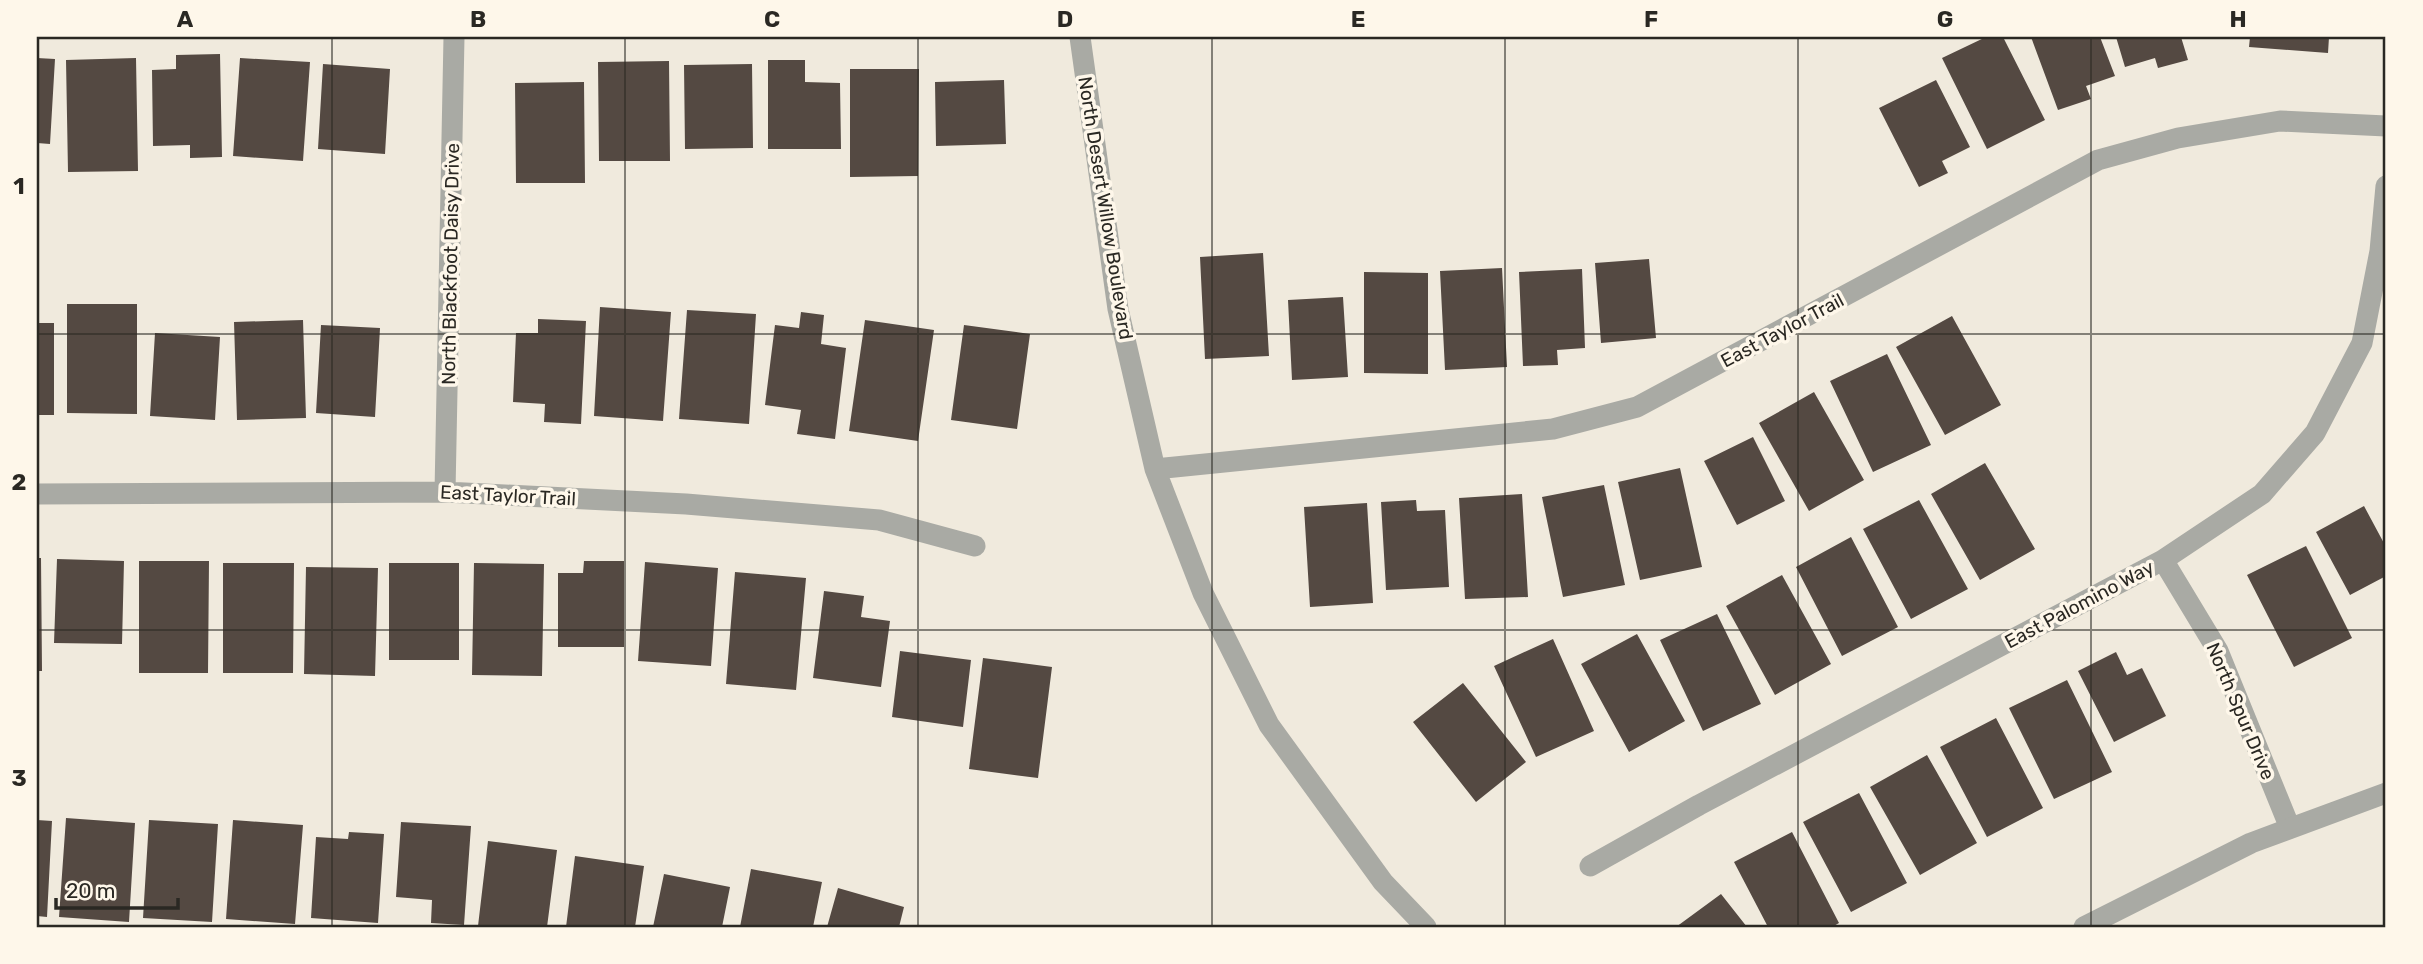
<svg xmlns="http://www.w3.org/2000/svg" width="2423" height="964" font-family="Rubik,sans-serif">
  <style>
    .building { fill: #544942 }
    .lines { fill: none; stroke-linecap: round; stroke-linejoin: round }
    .minor { stroke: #a9aaa4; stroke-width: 21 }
    .tertiary { stroke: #a9aaa4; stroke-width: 21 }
    .grid { fill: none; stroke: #2a2823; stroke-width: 2; stroke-opacity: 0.55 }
    .labels { text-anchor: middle; stroke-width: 7; stroke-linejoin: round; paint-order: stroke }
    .street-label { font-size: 19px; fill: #2a2823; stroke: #fef7ea }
    .neatline { fill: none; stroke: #2a2823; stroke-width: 2.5 }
    .grid-label { font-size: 23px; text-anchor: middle; font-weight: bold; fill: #2a2823 }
  </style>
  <rect width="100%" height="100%" fill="#f0eadd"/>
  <path class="building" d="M1986,37H2003L2045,120L1987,149L1942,58Z
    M2031,37H2100L2115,76L2086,86L2091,99L2058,110Z
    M2116,37H2181L2188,60L2158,68L2155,58L2125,67Z
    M2250,37H2329L2328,53L2249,47Z
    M220,54L222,157L190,158V145L153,146L152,70L176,69V55Z
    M37,58L55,59L50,144L37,143Z
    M136,58L138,171L68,172L66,60Z
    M240,58L310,62L303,161L233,156Z
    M768,60H805V82L840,83L841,149H768Z
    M669,61L670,161H599L598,62Z
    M323,64L390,69L385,154L318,149Z
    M752,64L753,148L685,149L684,65Z
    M850,69H919L918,176L850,177Z
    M1004,80L1006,144L936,146L935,82Z
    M1936,80L1970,147L1942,161L1948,173L1919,187L1879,108Z
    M584,82L585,183H516L515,83Z
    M1263,253L1269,356L1205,359L1200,257Z
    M1649,259L1656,338L1601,343L1595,263Z
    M1502,268L1507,367L1445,370L1440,271Z
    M1582,269L1585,348L1557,350L1558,365L1523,366L1519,272Z
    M1364,272L1428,273V374L1364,373Z
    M1343,297L1348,377L1292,380L1288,300Z
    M67,304H137V414L67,413Z
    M600,307L671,312L663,421L594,416Z
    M687,310L756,314L749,424L679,419Z
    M801,312L824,315L821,344L846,348L835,439L797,434L801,410L765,405L775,325L799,328Z
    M1952,316L2001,405L1945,435L1896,347Z
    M538,319L586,321L581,424L544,422L545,404L513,402L516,333H538Z
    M303,320L306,418L237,420L234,322Z
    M865,320L934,330L918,441L849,431Z
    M37,323H54V415H37Z
    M321,325L380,328L375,417L316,413Z
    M964,325L1030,334L1017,429L951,420Z
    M155,333L220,337L215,420L150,416Z
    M1887,354L1931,445L1873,472L1830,381Z
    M1814,392L1864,480L1809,511L1759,423Z
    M1753,437L1785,501L1737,525L1704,461Z
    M1985,463L2035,549L1980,580L1931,494Z
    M1680,468L1702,567L1640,580L1618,482Z
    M1604,485L1625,585L1563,597L1542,497Z
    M1522,494L1528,597L1465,599L1459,498Z
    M1416,500L1417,511L1445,510L1449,587L1386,590L1381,502Z
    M1919,500L1968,589L1911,619L1863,529Z
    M1367,503L1373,603L1310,607L1304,507Z
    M2364,506L2386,547V576L2350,595L2316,532Z
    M1851,537L1898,627L1842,656L1796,567Z
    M2306,546L2352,638L2294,667L2247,575Z
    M37,558H41L42,671H37Z
    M57,559L124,561L122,644L54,643Z
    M139,561H209L208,673H139Z
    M584,561H624V647H558V573H583Z
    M645,562L718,568L711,666L638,661Z
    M223,563H294L293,673H223Z
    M389,563H459V660H389Z
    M474,563L544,564L542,676L472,675Z
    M306,567L378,568L375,676L304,674Z
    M735,572L806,578L796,690L726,684Z
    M1782,575L1831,664L1775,695L1726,606Z
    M824,591L864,596L861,617L890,621L881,687L813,678Z
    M1717,614L1761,704L1703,731L1660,640Z
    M1637,634L1685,721L1629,752L1581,664Z
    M1553,639L1594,731L1536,757L1494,666Z
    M900,651L971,660L963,727L892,717Z
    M2116,652L2127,675L2142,668L2166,716L2114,742L2078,671Z
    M983,658L1052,667L1038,778L969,769Z
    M2067,680L2112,772L2054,799L2009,708Z
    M1463,683L1526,762L1476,802L1413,722Z
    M1996,718L2043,808L1987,837L1940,747Z
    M1927,755L1977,843L1920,875L1870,787Z
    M1859,793L1907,883L1851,912L1803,822Z
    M66,818L135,823L129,922L59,917Z
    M37,820L52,821L47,917L37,916Z
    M149,820L218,824L212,922L143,918Z
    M233,820L303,825L295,924L226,919Z
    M401,822L471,826L464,925L431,923L432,900L396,897Z
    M349,832L384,834L378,923L311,918L316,837L348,839Z
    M1792,832L1839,923L1832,927H1768L1734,862Z
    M488,841L557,850L547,927L478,926Z
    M575,856L644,866L635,927H566Z
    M751,869L822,882L813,927H740Z
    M664,874L730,887L722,927H653Z
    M838,888L904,907L899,927H827Z
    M1721,894L1747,927H1676Z"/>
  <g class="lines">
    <path class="minor" d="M1080,37L1118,309L1155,469L1203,593L1269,725L1383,882L1426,927
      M1155,469L1553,429L1637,407L2098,160L2178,138L2280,121L2386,126
      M445,492L454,37
      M37,494L445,492L686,504L879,520L975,546
      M2163,560L2218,651L2290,828
      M1590,866L1699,805L2163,560L2262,494L2315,433L2362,343L2380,251L2386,186"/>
    <path class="tertiary" d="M2084,927L2251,843L2386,793"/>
  </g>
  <path class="grid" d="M332,37V927M625,37V927M918,37V927M1212,37V927M1505,37V927M1798,37V927M2091,37V927M37,334H2386M37,630H2386"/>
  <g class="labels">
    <g class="street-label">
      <text transform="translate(1106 208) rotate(81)" y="7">North Desert Willow Boulevard</text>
      <text transform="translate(450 264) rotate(-89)" y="7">North Blackfoot Daisy Drive</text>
      <text transform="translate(1782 330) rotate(-28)" y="7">East Taylor Trail</text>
      <text transform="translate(508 495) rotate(3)" y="7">East Taylor Trail</text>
      <text transform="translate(2079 604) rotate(-28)" y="7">East Palomino Way</text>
      <text transform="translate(2241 711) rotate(67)" y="7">North Spur Drive</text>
    </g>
  </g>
  <rect width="2423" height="964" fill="none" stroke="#fef7ea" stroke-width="77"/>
  <path d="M56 898v10h122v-10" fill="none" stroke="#2a2823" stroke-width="3.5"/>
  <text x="66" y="898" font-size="21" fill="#2a2823" stroke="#fef7ea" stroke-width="5" paint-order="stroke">20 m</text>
  <rect x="38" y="38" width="2346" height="888" class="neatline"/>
  <g class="grid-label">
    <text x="185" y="27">A</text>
    <text x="478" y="27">B</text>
    <text x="772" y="27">C</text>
    <text x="1065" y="27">D</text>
    <text x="1358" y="27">E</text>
    <text x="1651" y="27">F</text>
    <text x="1945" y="27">G</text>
    <text x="2238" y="27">H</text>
    <text x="19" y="194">1</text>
    <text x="19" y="490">2</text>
    <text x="19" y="786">3</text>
  </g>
</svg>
